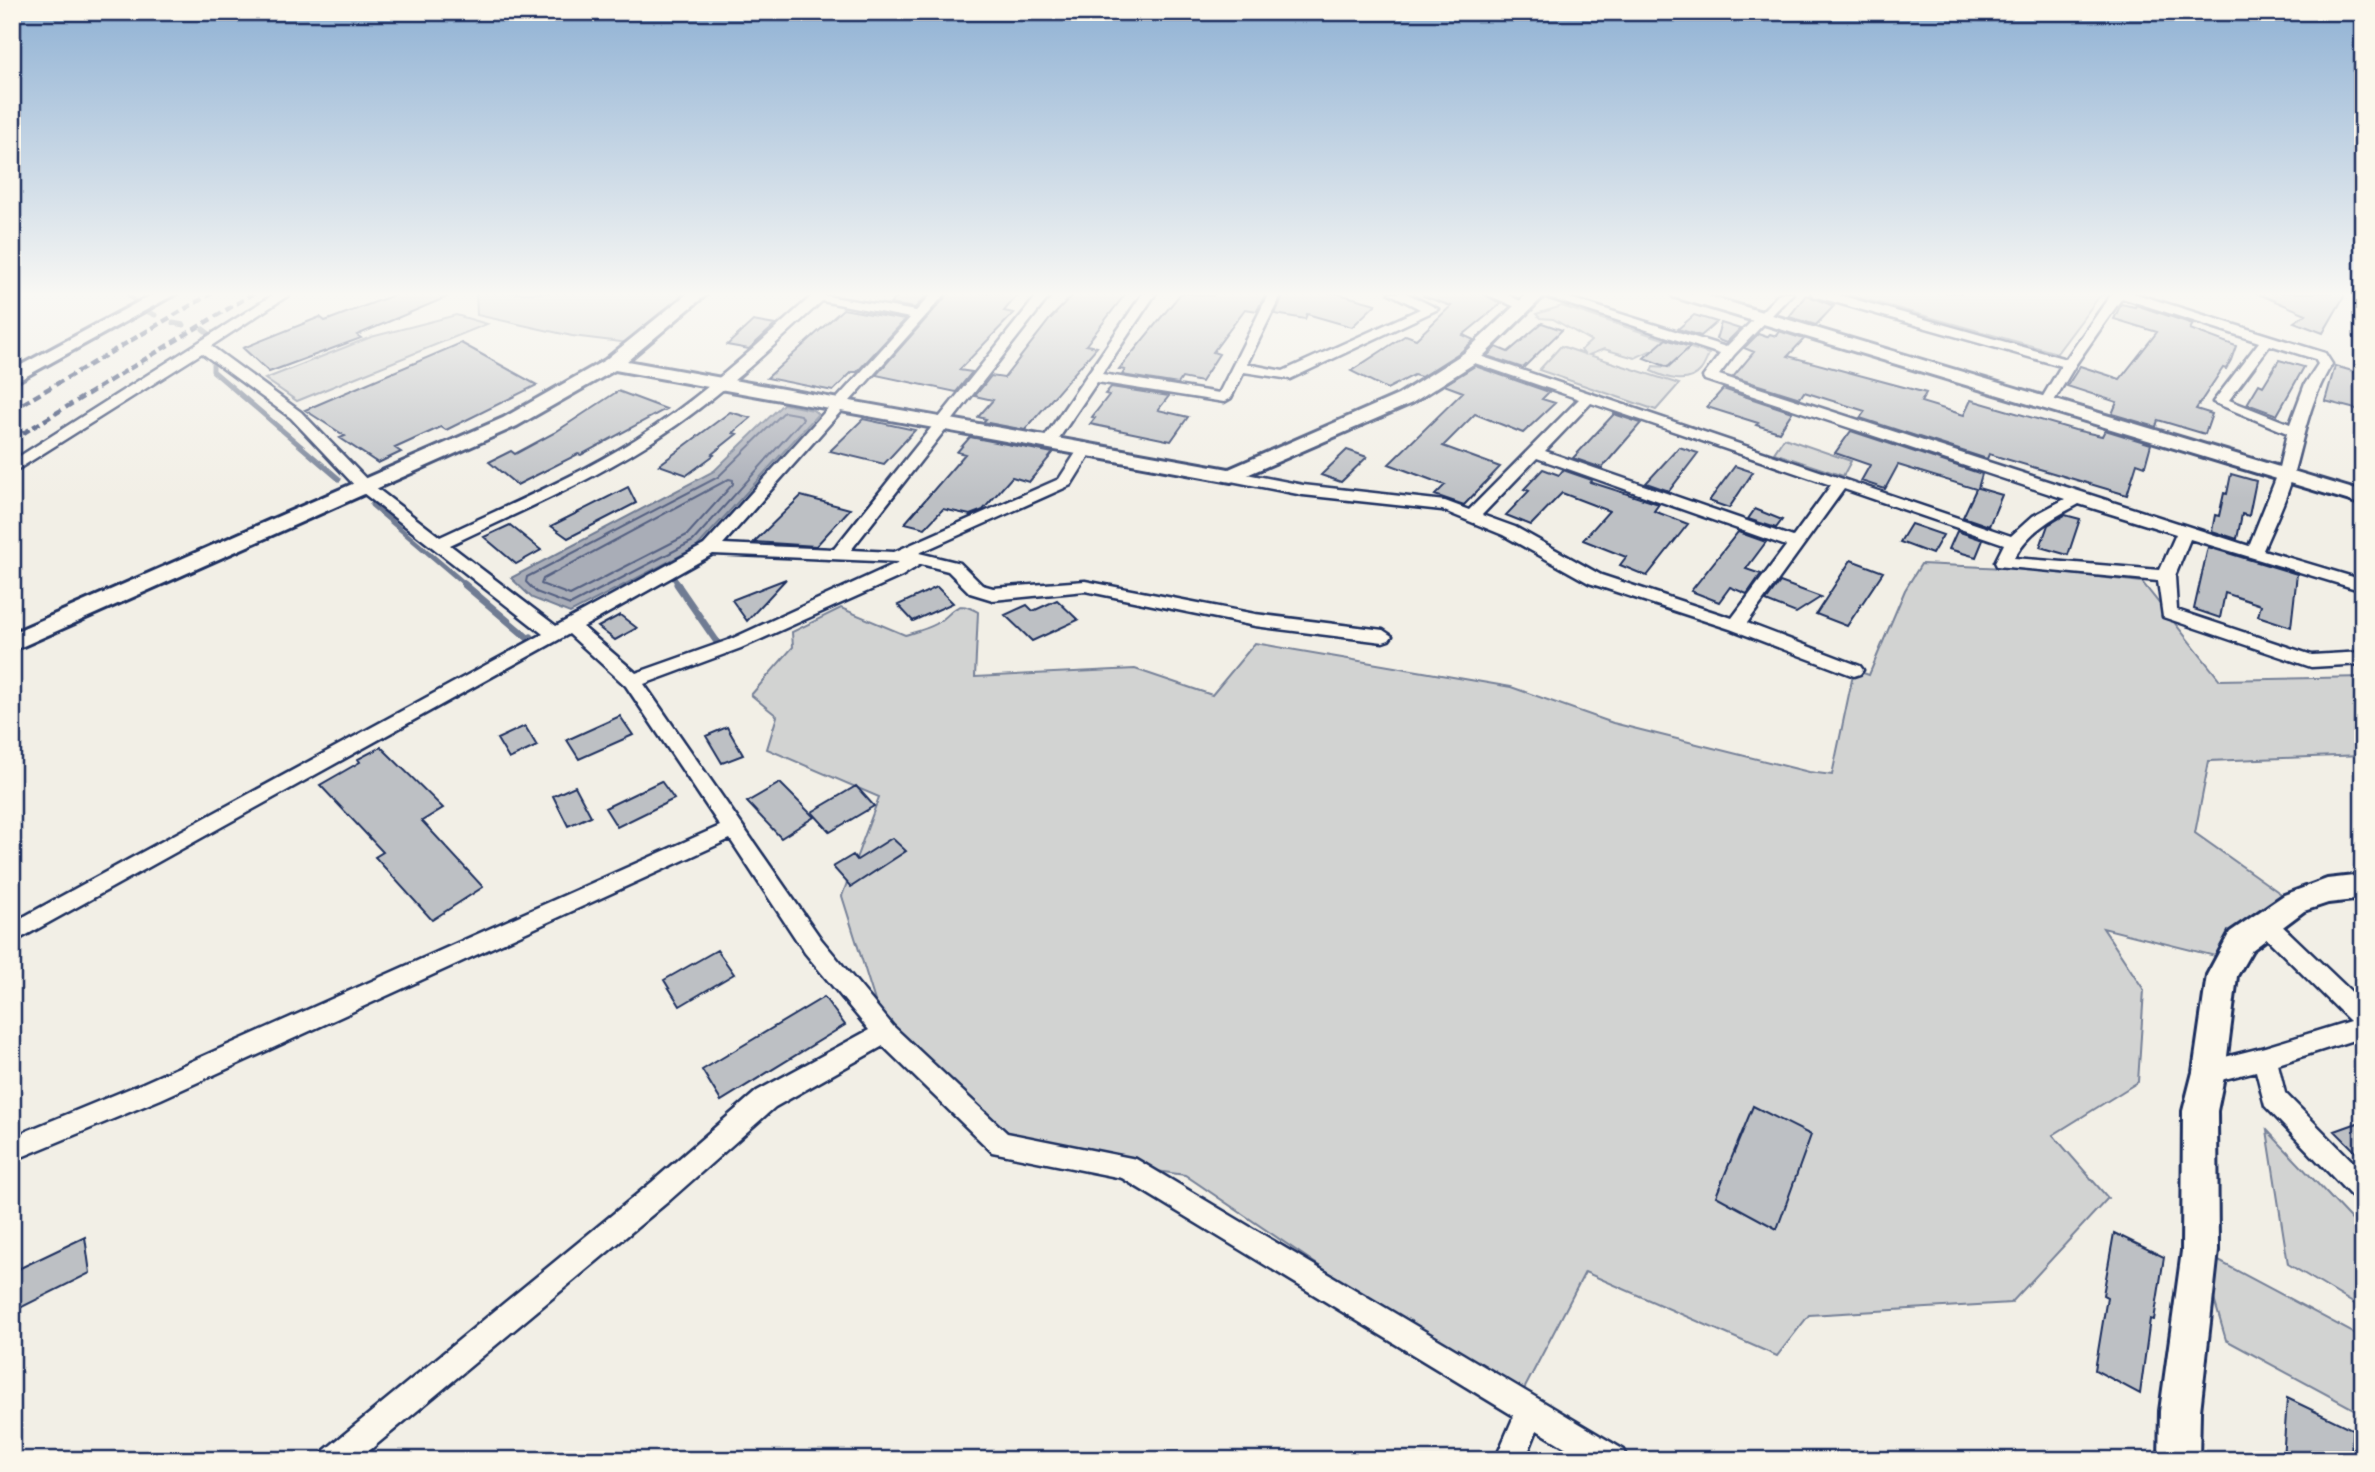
<svg xmlns="http://www.w3.org/2000/svg" width="2375" height="1472" font-family="Delius,sans-serif">
  <style>
    .green { fill: #d2d3d2; stroke: #768198; stroke-width: 2 }
    .water { fill: #a9adb7; stroke: #707b93; stroke-width: 2 }
    .lines { fill: none; stroke-linecap: round; stroke-linejoin: round }
    .shore { stroke: #546182; stroke-width: 2 }
    .stream-far1 { stroke: #707b93; stroke-width: 5 }
    .stream { stroke: #707b93; stroke-width: 7 }
    .building { fill: #bdc0c4; stroke: #1b2f5e; stroke-width: 2 }
    .street-casing { stroke: #1b2f5e; stroke-width: 5 }
    .secondary-casing { stroke: #1b2f5e; stroke-width: 6 }
    .street { fill: #fbf7ec; fill-rule: evenodd }
    .secondary { fill: #fbf7ec; fill-rule: evenodd }
    .rail { stroke: #1b2f5e; stroke-width: 4.5; stroke-dasharray: 8 4.5; stroke-linecap: butt }
  </style>
  <rect width="100%" height="100%" fill="#f2efe6"/>
  <filter id="ink" filterUnits="userSpaceOnUse"><feTurbulence type="fractalNoise" baseFrequency=".0143" numOctaves="2"/><feDisplacementMap in="SourceGraphic" scale="14" xChannelSelector="R" yChannelSelector="G"/><feConvolveMatrix kernelMatrix="1 2 1 2 8 2 1 2 1" color-interpolation-filters="sRGB"/></filter>
  <g filter="url(#ink)">
    <path class="green" d="M476,293H699L637,344L572,336L477,315Z
      M1843,293H2107L2099,297L2057,353Z
      M1562,306L1709,354C1707,359 1704,366 1701,370C1688,386 1666,378 1651,371L1653,366L1668,367L1656,348L1635,358L1604,349L1589,355L1679,384L1656,410L1539,370L1561,346L1584,354L1581,350L1591,341L1553,319L1540,318L1536,314Z
      M456,315L487,324L297,401L265,379L371,337Z
      M1784,438L1851,461L1843,476L1774,453Z
      M1921,564L2026,569L2142,582L2220,680L2363,677V755L2209,761L2195,833L2294,903L2231,960L2103,928L2144,990L2138,1082L2053,1135L2108,1198L2011,1303L1809,1315L1777,1356L1585,1272L1518,1401L1185,1175L1127,1167L1013,1136L885,1033L842,896L879,797L767,749L777,716L751,695L793,647L792,632L841,608L905,635C915,632 927,629 936,624C956,612 954,598 978,612L975,677L1135,669L1212,695L1255,643L1511,687L1613,723L1809,772L1832,775L1854,670L1869,675L1905,590Z
      M2267,1130L2363,1232V1309L2288,1264Z
      M2200,1251L2363,1338V1414L2226,1340Z"/>
    <path class="water" d="M783,404L813,410L818,414L697,547L570,613L532,598L511,578L714,471Z"/>
    <g class="lines">
      <path class="shore" d="M784,412L801,415L803,419L693,541L570,605L536,592L526,582L527,577L718,477Z
        M729,479L733,480V484L687,535L570,595L541,584L543,579Z"/>
      <path class="stream-far1" d="M127,293L135,301
        M146,311L155,315
        M173,323L184,325
        M203,329L212,336
        M213,364V371L339,479
        M372,505L466,585
        M673,577L679,585"/>
      <path class="stream" d="M464,584L529,639L531,637
        M677,584L717,642"/>
    </g>
    <path class="building" d="M399,293L454,294L357,335L361,338L269,372L243,348L320,317L325,321Z
      M901,293H929L915,308L890,304Z
      M949,293H1019L1004,311L1014,313L959,370L972,372L956,392L876,375Z
      M1075,293H1126L1086,345L1097,347L1025,430L983,422L986,419L978,417L993,400L975,396L991,376L1004,378L1050,319Z
      M1181,293L1213,296V293H1266L1257,311L1245,309L1213,352L1219,354L1201,382L1182,378L1178,384L1122,375L1125,370L1119,369Z
      M1284,293H1335L1376,304L1352,327L1307,314L1305,319L1275,314Z
      M1424,293H1482L1501,304L1463,335L1474,340L1462,351L1421,377L1414,375L1387,389L1351,371L1406,335L1416,339L1451,306L1423,296Z
      M2256,293H2346L2323,333L2294,322L2306,314Z
      M1806,295L1834,306L1816,325L1789,317Z
      M2121,304L2135,307L2136,305L2193,324L2190,329L2236,346L2231,360L2226,369L2223,368L2196,409L2212,414L2205,434L2158,420L2156,427L2112,414L2117,402L2067,386L2080,366L2120,379L2157,332L2114,319Z
      M843,309L905,320L857,372H852L833,391L767,378Z
      M1694,315L1717,322L1701,336L1678,329Z
      M753,321L775,325L749,349L727,345Z
      M1542,323L1562,330L1523,368L1487,356L1496,347L1508,352Z
      M1721,323L1740,329L1726,343L1716,339Z
      M1779,331L1804,339L1788,356L1926,393L1921,402L1964,415L1971,400L2075,430L2102,436L2105,430L2151,444L2145,466L2137,463L2127,495L1989,454L1987,459L1860,418L1865,411L1804,392L1800,398L1733,377L1754,352L1744,348L1758,334L1767,337L1770,334L1776,336Z
      M1666,339L1690,347L1668,367L1644,358Z
      M461,343L537,385L446,430L441,427L395,448L401,452L378,463L340,438L345,436L305,410Z
      M2279,360L2304,367L2277,415L2247,404L2259,384L2263,386Z
      M1475,366L1549,392L1542,399L1555,403L1523,433L1475,414L1443,446L1500,467L1464,505L1435,495L1445,485L1389,464L1463,392L1444,385Z
      M2335,366L2363,374V411L2325,401Z
      M1111,387L1169,396L1158,410L1188,417L1171,441L1090,424L1095,418L1092,417L1109,395L1105,394Z
      M1723,389L1792,412L1779,432L1756,425L1758,423L1707,407Z
      M618,391L666,409L581,455L578,454L517,485L489,462L511,451L515,454L554,433Z
      M730,412L751,418L733,433L737,434L712,454L714,455L687,475L659,465Z
      M1614,414L1641,423L1602,468L1573,458Z
      M863,419L915,430L884,464L830,451Z
      M1851,431L1982,474L1978,488L2002,495L1989,526L1963,517L1976,489L1898,465L1885,489L1861,481L1870,465L1835,453Z
      M970,437L1053,453L1029,482L1012,477L983,510L970,515L943,509L925,528L905,523L965,454L957,452Z
      M1679,447L1698,453L1669,491L1646,483Z
      M1347,450L1367,457L1341,482L1321,475Z
      M1735,466L1753,472L1729,508L1709,501Z
      M1543,469L1559,475L1563,470L1592,480L1590,482L1659,504L1654,511L1688,524L1647,576L1620,565L1626,557L1583,540L1609,511L1562,493L1531,525L1506,515L1529,491L1524,489Z
      M2231,474L2256,481L2249,516L2242,514L2237,539L2212,531L2215,515L2219,516L2224,493L2227,494Z
      M628,487L636,503L568,538L551,526Z
      M801,496L850,509L816,546L754,542Z
      M1755,509L1782,520L1776,528L1748,519Z
      M2065,515L2080,519L2068,555L2040,547L2048,525Z
      M1911,524L1943,535L1932,554L1900,542Z
      M510,525L541,550L516,564L484,537Z
      M1957,531L1983,540L1976,557L1949,549Z
      M1738,532L1766,542L1746,569L1761,574L1747,594L1730,587L1719,602L1691,591Z
      M2208,547L2297,574L2291,627L2258,616L2261,605L2225,593L2220,618L2194,609Z
      M1851,560L1883,572L1847,626L1816,614Z
      M786,579L747,621L732,600Z
      M1780,582L1821,597L1796,613L1766,601Z
      M937,587L953,603L913,621L898,605Z
      M1057,600L1078,620L1032,641L1005,615L1027,605L1033,611Z
      M620,615L637,628L615,640L598,627Z
      M620,716L633,735L579,759L567,740Z
      M525,726L537,746L509,759L497,739Z
      M727,727L743,755L722,763L706,736Z
      M381,747L443,808L422,821L483,887L432,920L375,857L383,852L320,785L360,762L358,759Z
      M661,781L674,799L617,827L605,808Z
      M780,783L814,817L781,838L747,802Z
      M575,786L591,816L568,826L553,796Z
      M856,786L874,806L830,832L812,812Z
      M892,838L906,851L851,887L833,867L853,855L857,860Z
      M717,950L734,974L680,1006L664,980Z
      M824,997L845,1025L721,1101L702,1070Z
      M1753,1106L1811,1135L1777,1229L1716,1196Z
      M2363,1121V1159L2335,1131Z
      M2114,1233L2164,1257L2154,1320L2150,1319L2140,1394L2095,1370L2107,1297L2103,1295Z
      M85,1237L90,1273L12,1312V1272Z
      M2287,1398L2352,1429L2351,1460H2283Z"/>
    <g class="lines">
      <defs>
        <path id="street" d="M276,293H292L211,346L301,412L370,483L440,537C506,506 574,478 636,439C701,398 757,345 814,294L916,311L933,293H946L723,544L834,549L1039,293H1052L851,550L894,552L1059,479L1081,445L1086,443L1094,448L1071,485L919,553L960,563L982,585L993,588L1085,581L1255,614L1383,630L1392,636L1389,640L1383,642L1255,626L1085,591L993,600L970,593L948,571L921,564L902,576L741,648L644,684L821,939L893,1026L1007,1133L1136,1159L1624,1450L1629,1460H1586L1537,1430L1525,1460H1495L1514,1416L1122,1178L992,1152L883,1046L775,1107L670,1200L358,1460H320L325,1450L652,1182L757,1091L869,1030L805,953L730,839L161,1099L12,1161V1137L143,1083L720,826L626,686L569,634L12,943V923L543,634L358,489L291,418L202,353L12,473V461ZM822,301L910,318L704,545L556,626L450,545C516,513 583,485 645,446C710,406 766,353 822,301ZM713,554L899,562L729,640L636,673L583,627Z
          M1143,293H1156L1102,374L1219,393L1269,293H1282L1247,364L1283,371L1420,309L1389,293H1406L1438,309L1290,379L1244,372L1231,398L1224,402L1097,382L1055,444H1045L1042,441Z
          M1484,293H1503L1532,306L1530,309H1520Z
          M1534,293H1554L1726,347L1780,293H1793L1734,355L1719,375L2249,546L2277,476L2287,433L2213,402L2259,342L2122,298L2076,364L2051,406L2046,407L2039,403L2061,366L1813,296L1811,293H1832L2066,359L2112,293H2133L2325,353L2332,364C2310,399 2304,436 2293,475C2286,501 2273,526 2263,550L2363,580V591L2190,539L2175,576L2177,610L2312,655L2363,652V664L2311,667L2163,617L2158,581L1997,566L1995,562L2004,544L1844,489L1747,623L1860,666L1863,670L1860,674L1854,676L1730,629L1589,583L1503,535L1442,510L1303,495L1231,481L1223,476L1231,471L1303,485L1445,501L1469,510L1579,399L1466,360L1464,357L1471,353L2011,536L2033,516L2065,499L1705,380L1703,377L1720,354ZM2270,345L2315,359L2318,364L2305,384L2290,424L2229,400ZM1591,403L1831,485L1793,537L1545,451ZM1537,458L1786,546L1732,618L1601,575L1515,527L1482,515ZM2079,504L2176,534L2160,570L2014,558C2028,531 2053,518 2079,504Z
          M2266,915L2274,918L2363,1003V1037L2278,1064L2285,1093L2363,1172V1202L2354,1199L2265,1106L2256,1071L2209,1083L2201,1080L2197,1072L2201,1064L2209,1061L2265,1047L2350,1021L2258,930L2255,924L2258,918Z"/>
        <path id="secondary" d="M155,293H177L12,384V370Z
          M688,293H708L627,361L1229,469L1398,395L1464,353L1528,293H1547L1478,361L1412,403L1231,482L615,370L517,426L12,651V633L503,418L605,360Z
          M1671,293H1699L2363,492V505L1674,297Z
          M2363,875V899L2328,903L2304,911L2252,950L2237,976L2225,1072L2217,1111L2218,1251L2200,1411L2199,1460H2159L2160,1411L2182,1251L2183,1111L2193,1072L2207,975L2230,932L2284,895L2327,879Z"/>
      </defs>
      <use href="#street" class="street-casing"/>
      <use href="#secondary" class="secondary-casing"/>
      <use href="#street" class="street"/>
      <use href="#secondary" class="secondary"/>
      <path class="rail" d="M12,410L212,293
        M12,440L254,293"/>
    </g>
  </g>
  <linearGradient id="sky" x2="0" y2="1"><stop stop-color="#8fb1d4"/><stop offset="0.59" stop-color="#f9f8f4"/><stop offset="1" stop-color="#f9f8f4" stop-opacity="0"/></linearGradient>
  <rect width="2375" height="499" fill="url(#sky)"/>
  <rect width="2375" height="1472" fill="none" stroke="#fbf7ec" stroke-width="42"/>
  <rect x="21" y="21" width="2333" height="1430" fill="none" stroke="#1b2f5e" stroke-width="2.5" filter="url(#ink)"/>
</svg>
